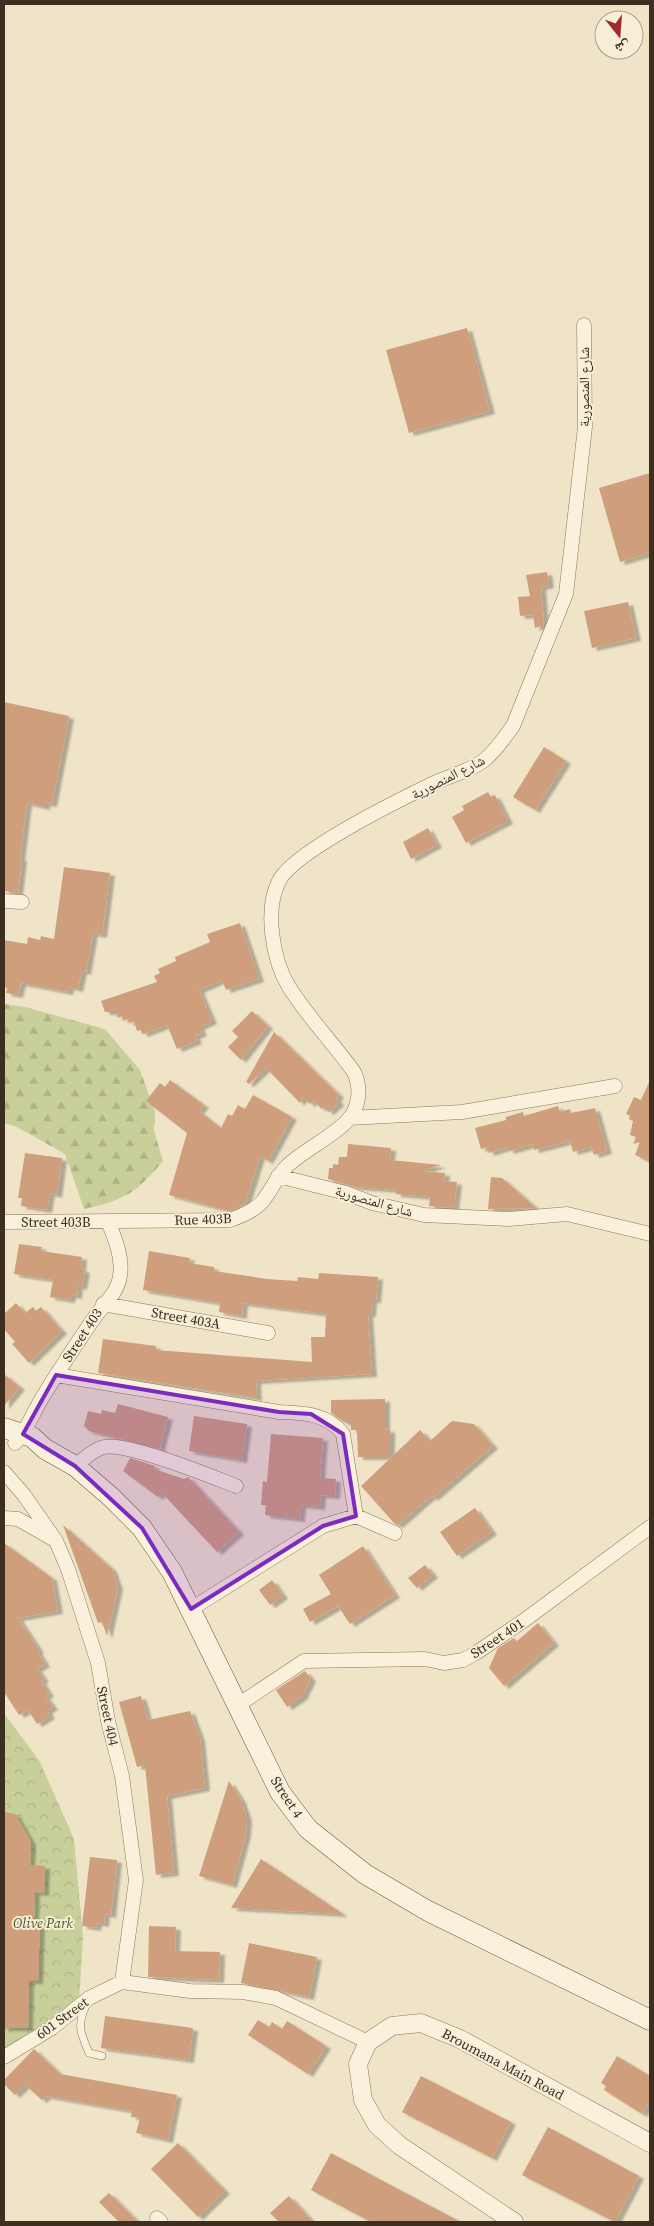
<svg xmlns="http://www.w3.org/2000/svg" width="654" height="2226" font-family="'Source Serif 4','Noto Naskh Arabic',serif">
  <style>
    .forest { fill: url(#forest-firs) }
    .park { fill: url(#park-crowns) }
    .building { fill: #cf9f7d; filter: url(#shadow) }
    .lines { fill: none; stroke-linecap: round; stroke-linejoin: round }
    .service-casing { stroke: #8d765c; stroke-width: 8 }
    .minor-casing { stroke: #8d765c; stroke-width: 15 }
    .tertiary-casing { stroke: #8d765c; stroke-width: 19 }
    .secondary-casing { stroke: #6f573f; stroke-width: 21 }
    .service { stroke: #faf1dc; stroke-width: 7 }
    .minor { stroke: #faf1dc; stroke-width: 14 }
    .tertiary { stroke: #faf1dc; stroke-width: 18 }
    .secondary { stroke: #faf1dc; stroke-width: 20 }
    .marked { fill: #7b2cbf; fill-opacity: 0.2; stroke: #7b2cbf; stroke-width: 4; stroke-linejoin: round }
    .labels { text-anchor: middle; stroke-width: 4; stroke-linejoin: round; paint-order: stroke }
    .street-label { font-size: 14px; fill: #3d2e20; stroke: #f7eed8 }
    .park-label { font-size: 14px; font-style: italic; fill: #4d5a26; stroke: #f7eed8 }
  </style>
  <defs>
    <pattern id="forest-firs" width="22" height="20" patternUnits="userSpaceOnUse" patternTransform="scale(1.25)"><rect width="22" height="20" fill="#c9cf9b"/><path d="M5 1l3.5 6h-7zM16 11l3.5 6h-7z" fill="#aeb285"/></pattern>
    <pattern id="park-crowns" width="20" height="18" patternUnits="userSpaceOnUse" patternTransform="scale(1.25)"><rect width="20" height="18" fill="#c9cf9b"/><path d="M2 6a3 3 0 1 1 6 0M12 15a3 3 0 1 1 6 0" fill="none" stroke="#aeb285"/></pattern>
    <filter id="shadow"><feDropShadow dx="5" dy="3" stdDeviation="1" flood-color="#0004"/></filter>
  </defs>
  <rect width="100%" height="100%" fill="#f0e4c8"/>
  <path class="forest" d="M4,1004L25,1007L105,1029L140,1070L155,1112L154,1131L163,1161C136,1193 125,1200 84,1209L65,1154L17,1127L4,1123Z"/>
  <path class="park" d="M4,1713L40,1762L74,1839L83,1936L79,2003L4,2058Z"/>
  <path class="building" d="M467,328L490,411L409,433L386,350Z
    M650,473V553L620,562L599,488Z
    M547,572L549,585L541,587L544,625L535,628L533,615L520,616L518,597L530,596L526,575Z
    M628,602L636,638L592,648L584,611Z
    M4,702L69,716L52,804L45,803V807L27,803L20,858H22L18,893L4,891Z
    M544,747L566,761L535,810L513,797Z
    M488,792L491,797L495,795L508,821L466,843L452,817L464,810L462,806Z
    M428,828L437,845L411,859L403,842Z
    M64,867L110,873L102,935L93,933L86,972L82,971L78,989L69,987L68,992L21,983L18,995L6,993L7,988L4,987V940L27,944L28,937L40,940L41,936L54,939Z
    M240,923L259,979L226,990L222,980L199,990L212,1021L199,1027L202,1033L195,1036L197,1041L177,1049L167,1025L143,1034L141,1030L137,1031L134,1021L129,1023L128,1019L123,1020L122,1016L118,1018L116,1012H105L101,1001L157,982L154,976L160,973L158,969L176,961L175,957L210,942L207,934Z
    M252,1011L268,1026L241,1060L228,1047L238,1037L232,1031Z
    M274,1032L339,1095L336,1099L339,1103L329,1112L324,1107L322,1109L313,1101L310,1104L303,1097L300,1103L266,1068L249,1084L246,1082Z
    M170,1080L204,1105L199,1111L221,1128L228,1114L232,1116L238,1105L245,1109L253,1095L292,1117L268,1161L260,1156L245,1204L229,1211L169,1195L187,1133L146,1101L160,1083L165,1087Z
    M650,1080V1162L635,1155L640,1142L633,1144L636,1137L630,1135L633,1121L629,1119L630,1116L626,1114L634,1097L641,1100Z
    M558,1106L560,1112L570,1109L571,1113L595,1108L607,1151L594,1155L591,1147L573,1152L570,1141L534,1150L533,1144L509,1151L508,1147L489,1153L487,1147L481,1149L475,1128L506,1120V1117L523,1112L524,1116Z
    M348,1144L391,1148L390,1160L441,1165L422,1171L445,1173L444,1181L457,1182L454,1208L429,1206L430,1197L396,1194V1190L356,1187L328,1179L329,1168H333V1164L338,1165L339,1157H347Z
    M25,1153L62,1158L57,1195L50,1193L47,1210L21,1206L22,1198H18Z
    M491,1177L502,1178L536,1208L488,1209Z
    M19,1244L42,1247L41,1251L82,1257L81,1269L85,1270L82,1287L78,1286L77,1296L71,1295L70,1300L50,1297L53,1280L14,1274Z
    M149,1251L190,1258L189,1263L214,1267V1271L267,1279L297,1281L298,1277L318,1279L319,1273L378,1277L376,1300H372L371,1314H368L372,1374L256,1381L257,1398L98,1373L103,1339L156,1346V1350L312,1362L311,1337H325L326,1314L243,1303L242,1316L219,1312L220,1303L143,1290Z
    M16,1303L25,1313L33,1307L36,1311L41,1307L62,1331L29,1363L12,1344L15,1342L4,1329V1314Z
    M4,1374L20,1387L4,1406Z
    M385,1399V1430L390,1429V1457H358L357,1430H351V1422H344L331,1413V1400Z
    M118,1404L168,1417L160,1447L163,1450L89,1431L84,1426L88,1411L101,1414L102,1410L115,1413Z
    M194,1416L247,1424L242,1460L189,1451Z
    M452,1421L474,1424L493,1446L433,1498L431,1496L398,1525L394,1523L361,1486L420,1430L430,1441Z
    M271,1434L323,1438L320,1478L336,1479L335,1496L321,1495L320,1507L301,1505L300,1519L265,1515L266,1505H261L263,1481L267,1482Z
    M130,1458L155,1466L154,1469L184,1479L188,1477L239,1532L217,1552L162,1493L158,1497L123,1471Z
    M475,1508L492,1532L457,1556L440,1532Z
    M63,1525L112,1569L118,1587L107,1636L102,1622L98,1623Z
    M4,1543L52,1578L58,1611L18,1618L39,1650L37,1651L45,1664L37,1669L44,1679L41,1681L49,1694L45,1696L53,1707L47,1711L50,1716L37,1724L28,1710L19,1715L4,1692Z
    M363,1546L395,1595L350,1624L338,1606L310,1622L303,1609L331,1594L319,1575Z
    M425,1565L433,1575L417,1588L408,1578Z
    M272,1580L283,1596L270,1605L259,1590Z
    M538,1623L554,1643L504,1686L489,1668L498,1648L514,1638L517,1641Z
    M305,1671L311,1679L302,1697L287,1707L276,1690Z
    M141,1696L148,1720L190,1711L200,1738L205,1788L167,1796L174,1873L156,1875L145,1765L137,1767L119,1702Z
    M229,1781L241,1800L247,1818L246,1834L232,1885L199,1876Z
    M4,1812L15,1814L31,1842L30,1865L45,1866L44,1893L35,1892L34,1919H40L38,1981H29L28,2028H4Z
    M90,1857L117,1860L111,1915L105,1914L104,1924L97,1923L96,1928L82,1926Z
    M261,1859L343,1914L231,1908Z
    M149,1926L176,1927L175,1951L220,1952L219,1980L148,1977Z
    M249,1943L317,1957L309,1997L241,1983Z
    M105,2016L193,2028L189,2060L101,2048Z
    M258,2020L269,2027L272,2022L282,2029L287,2021L326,2046L308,2074L248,2035Z
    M34,2049L60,2074L177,2095L168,2140L136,2133L140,2118L131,2117L132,2111L46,2096L42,2100L25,2085L15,2095L4,2084V2080Z
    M617,2056L650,2076V2101L642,2114L604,2090L606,2086L601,2083Z
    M421,2076L511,2122L492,2158L402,2112Z
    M548,2127L639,2176L615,2222L522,2175Z
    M178,2143L225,2191L198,2217L151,2169Z
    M331,2153L398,2189L461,2222H371L311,2190Z
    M109,2193L138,2222H119L99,2202Z
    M289,2196L313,2222H279L270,2213Z"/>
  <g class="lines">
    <defs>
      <path id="service" d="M86,2005C77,2026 80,2032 89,2053L102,2056"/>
      <path id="minor" d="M4,901L22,902
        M349,1118L462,1112L615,1086
        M278,1176L346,1193L372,1203L424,1215L509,1219L567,1214L650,1234
        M4,1222L230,1220C242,1216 258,1209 265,1198C273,1187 278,1175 287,1166C305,1149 333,1137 349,1119C360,1105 361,1087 354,1072C333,1043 308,1017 289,987C273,961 264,910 279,881C293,852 399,800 432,784C448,776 468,772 483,761C495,752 504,738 513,726L566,594L585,427L584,325
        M103,1304L268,1333
        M56,1375L279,1412C303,1413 327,1413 343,1434L356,1516
        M15,1443C27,1430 33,1413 42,1398C58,1372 75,1346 92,1321C101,1307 118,1293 120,1276C123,1257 115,1239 108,1221
        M75,1466C83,1460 94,1449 104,1447C127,1442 210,1476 236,1486
        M4,1472L24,1495L56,1541L68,1569L98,1663L108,1721L122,1776L136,1880L122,1982
        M4,1518L18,1519L53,1539
        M191,1609L323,1526L356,1516L395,1533
        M238,1705L304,1661L425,1659L444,1663L463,1660L476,1653L526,1619L650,1527
        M122,1982L190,1991L243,1992L276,1998L368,2042
        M4,2057L52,2028L89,1998L122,1982
        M157,2218L161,2222"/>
      <path id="tertiary" d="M514,2222L399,2145L377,2125L363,2100L358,2064L368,2042L392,2026L421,2023L460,2039L650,2143"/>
      <path id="secondary" d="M4,1428L32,1437L45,1449L75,1466L111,1497L142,1528L172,1572L280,1792L308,1829L365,1874L428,1911L650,2020"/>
    </defs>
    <use href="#service" class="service-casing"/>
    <use href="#minor" class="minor-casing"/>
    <use href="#tertiary" class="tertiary-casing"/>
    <use href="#secondary" class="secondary-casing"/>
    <use href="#service" class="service"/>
    <use href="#minor" class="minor"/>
    <use href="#tertiary" class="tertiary"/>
    <use href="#secondary" class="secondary"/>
  </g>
  <path class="marked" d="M56,1375L279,1412L311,1414L343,1434L356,1516L323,1526L191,1609L142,1528L75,1466L23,1434Z"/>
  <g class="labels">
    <g class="street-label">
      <text transform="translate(584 387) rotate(-90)" y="5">شارع المنصورية</text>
      <text transform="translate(448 777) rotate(-27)" y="5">شارع المنصورية</text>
      <text transform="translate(374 1201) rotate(16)" y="5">شارع المنصورية</text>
      <text transform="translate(203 1219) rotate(-2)" y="5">Rue 403B</text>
      <text x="56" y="1227">Street 403B</text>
      <text transform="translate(186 1318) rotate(10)" y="5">Street 403A</text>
      <text transform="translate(82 1335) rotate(-57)" y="5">Street 403</text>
      <text transform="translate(497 1638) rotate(-33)" y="5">Street 401</text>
      <text transform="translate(108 1716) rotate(78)" y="5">Street 404</text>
      <text transform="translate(287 1797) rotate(57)" y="5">Street 4</text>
      <text transform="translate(62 2018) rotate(-36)" y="5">601 Street</text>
      <text transform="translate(503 2064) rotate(28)" y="5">Broumana Main Road</text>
    </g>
    <g class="park-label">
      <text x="43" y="1928">Olive Park</text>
    </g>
  </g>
  <rect width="654" height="2226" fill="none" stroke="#3d2e20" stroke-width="10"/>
  <g transform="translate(619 35) rotate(163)"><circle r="24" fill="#f7eed8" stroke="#ada18e"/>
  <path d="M0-4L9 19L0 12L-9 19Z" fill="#9e2a2b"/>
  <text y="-8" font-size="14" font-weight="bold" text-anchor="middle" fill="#3d2e20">ش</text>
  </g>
</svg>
